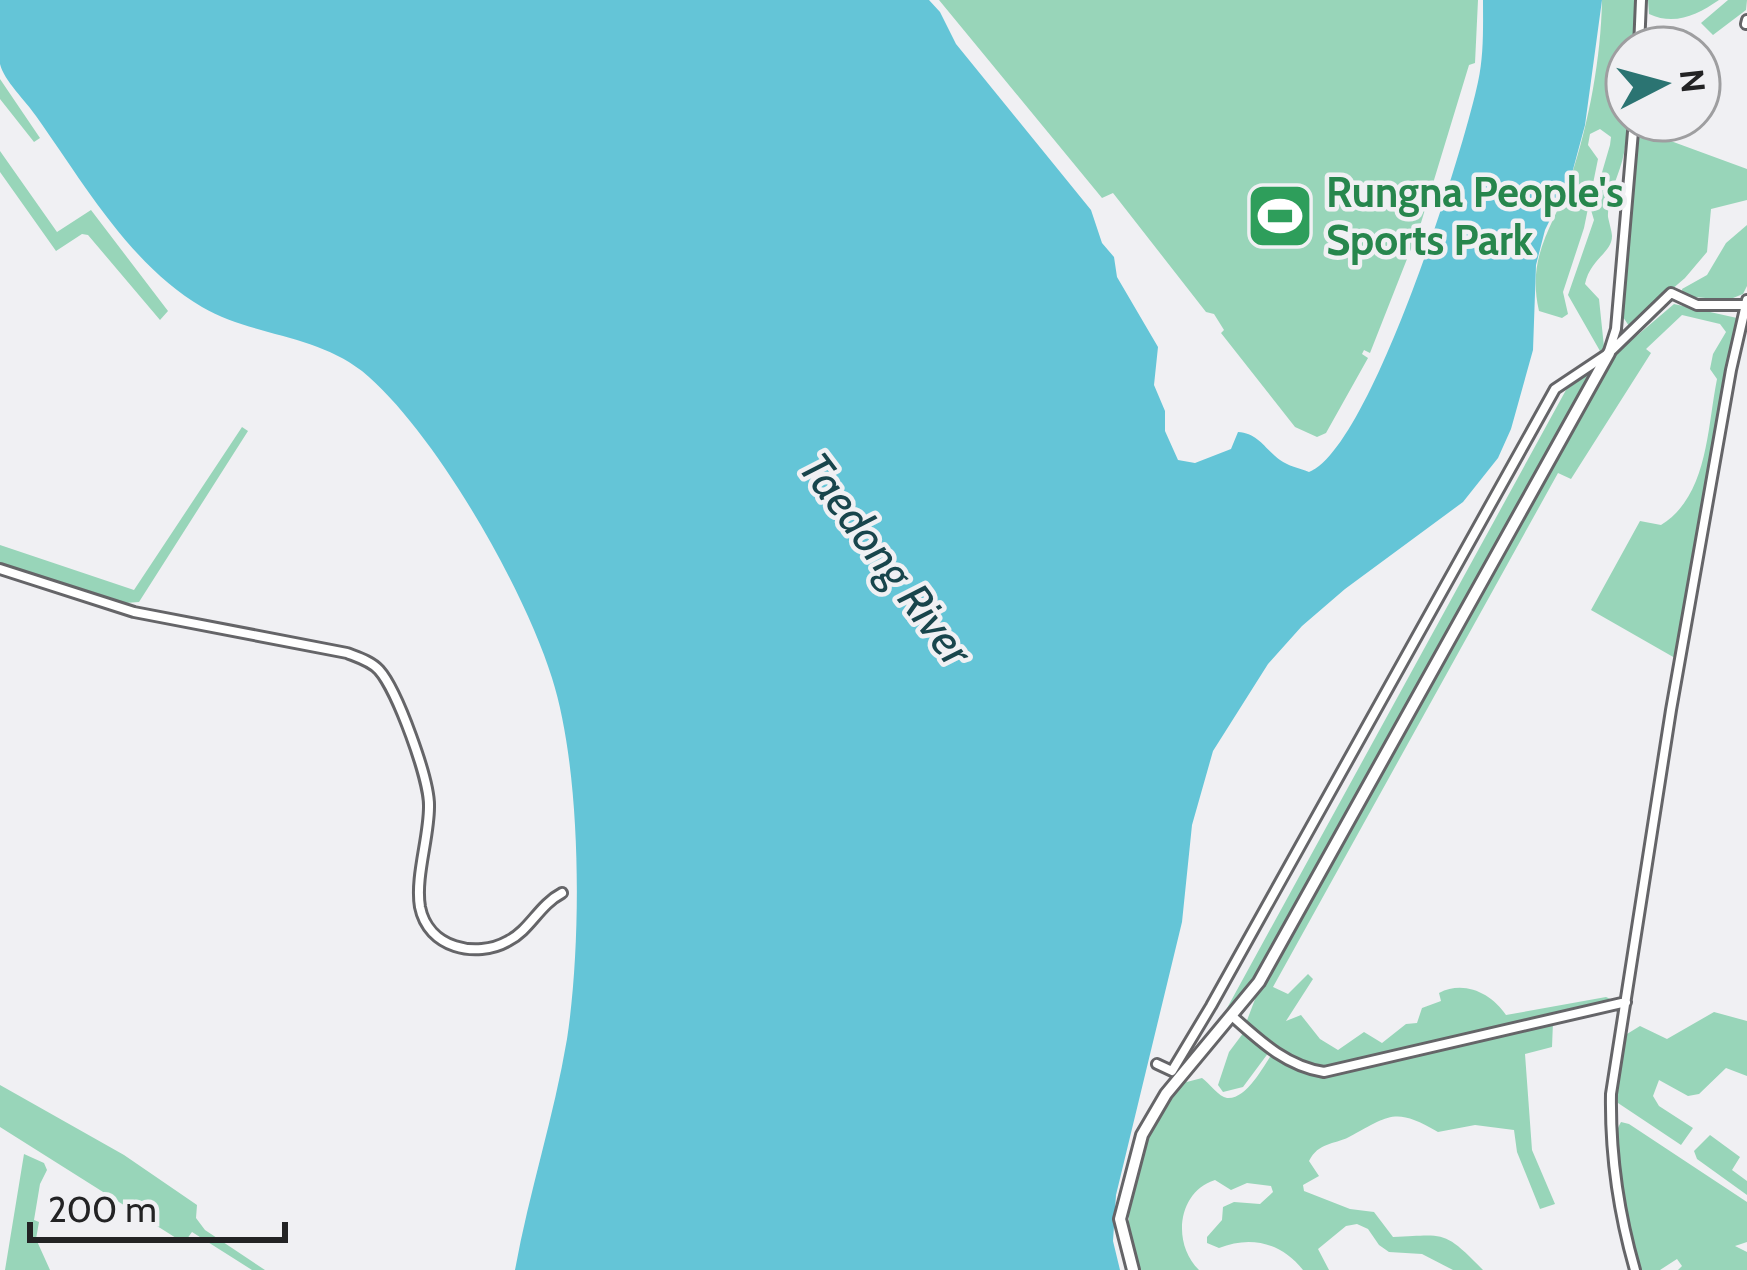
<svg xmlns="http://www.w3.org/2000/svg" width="1747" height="1270" font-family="Cabin,sans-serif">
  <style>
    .green { fill: #98d5b9 }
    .water { fill: #64c5d7 }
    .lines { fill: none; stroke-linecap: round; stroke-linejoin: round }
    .minor-casing { stroke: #656568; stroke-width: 14 }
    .tertiary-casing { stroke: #656568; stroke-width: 16 }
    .minor { stroke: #fff; stroke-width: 8 }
    .tertiary { stroke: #fff; stroke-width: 10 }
    .labels { text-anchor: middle; stroke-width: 9; stroke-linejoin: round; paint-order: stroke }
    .leisure-label { font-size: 42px; font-weight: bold; fill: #27864d; stroke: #f0f0f3; text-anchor: start }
    .water-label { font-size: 45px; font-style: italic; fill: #18454c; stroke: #f0f0f3 }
  </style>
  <rect width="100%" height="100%" fill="#f0f0f3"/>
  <path class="green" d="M939,0H1478L1475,63L1469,65L1420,226L1370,353L1364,350L1362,354L1368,358L1326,433L1317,437L1295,427L1221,333L1224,330L1214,314L1206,312L1113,193L1102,198Z
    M1602,0H1636L1634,48H1627C1627,82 1631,119 1624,153C1620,175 1607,194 1608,217C1609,222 1612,232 1612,236C1612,253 1590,259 1585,284L1599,299L1604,347L1600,351L1568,295L1594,220L1591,210L1610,145L1611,137L1600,129L1590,134L1588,145L1598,159L1584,228L1563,292L1568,314L1562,318L1539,311C1526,254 1554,227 1571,177C1589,122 1601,58 1602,0Z
    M1648,0H1719C1697,15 1675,26 1649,14Z
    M1728,0H1747L1746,10L1713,35L1701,23Z
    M1681,29L1688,31L1683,48H1643L1645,37Z
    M0,79L40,138L34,142L0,99Z
    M1638,120H1663V135L1668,140L1747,169V200L1711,209L1707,252L1685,278L1629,326L1621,314Z
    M0,151L57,232L91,210L168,311L160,320L88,235L82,234L56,251L0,172Z
    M1747,225V286L1743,294L1728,300L1683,296L1682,289L1707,275L1726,243Z
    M1674,304L1737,318L1675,658L1591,610L1640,521L1661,525C1708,496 1707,429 1717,379L1710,369L1713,354L1726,332L1720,324L1682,315L1646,349L1651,353L1571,479L1558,473L1273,987L1288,994L1308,974L1313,979L1286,1021L1301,1015L1320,1039L1338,1050L1364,1032L1382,1043L1406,1024L1417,1023L1422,1008L1441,1001L1439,993C1464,980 1491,993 1506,1015L1606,997L1615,1001L1499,1025L1331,1068L1299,1062L1246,1023L1257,994L1613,356Z
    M1590,371L1593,373L1257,977L1226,1010L1566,390Z
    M242,427L248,431L139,602L125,603L0,564V545L134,590Z
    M1714,1012L1747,1021V1076L1726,1068L1699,1094L1688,1096L1659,1080L1653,1096L1659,1106L1693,1128L1681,1145L1618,1103L1616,1090L1627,1034L1640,1026L1667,1039Z
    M1553,1022L1552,1047L1525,1054L1532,1150L1555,1204L1540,1209L1517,1152L1514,1130L1475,1125L1438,1132C1395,1107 1390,1115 1349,1137C1333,1145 1319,1142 1309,1161L1319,1176L1303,1185L1304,1191L1350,1209L1374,1212L1393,1237C1445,1235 1443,1229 1483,1270H1453L1422,1254L1389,1252L1379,1245L1368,1229L1357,1224L1346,1226L1318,1249L1329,1270H1303C1282,1243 1251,1235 1219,1248L1207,1243V1237L1222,1220L1223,1207L1234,1202L1260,1204L1273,1192L1271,1186L1247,1183L1231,1190L1215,1180C1177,1192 1172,1244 1199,1270H1137C1115,1211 1140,1131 1179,1084L1202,1078C1209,1083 1219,1097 1227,1098C1246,1100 1263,1067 1272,1054L1298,1070L1333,1074Z
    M1244,1032L1269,1052L1243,1087L1223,1092L1218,1085L1229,1052Z
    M0,1085L124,1155L197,1205L196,1218L205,1230L265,1270H252L192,1232L184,1243L0,1127Z
    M1621,1122L1629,1124L1747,1202V1242L1735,1246L1747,1252V1270H1678L1682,1266L1677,1259L1660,1270H1640C1630,1237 1602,1152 1621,1122Z
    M1710,1135L1740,1157L1732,1170L1747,1181V1195L1697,1159L1694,1151Z
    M24,1154L44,1163L47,1170L40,1184L34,1220L39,1222L36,1239L50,1270H5Z"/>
  <path class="water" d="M0,0H929L940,12L956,44L1091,210L1102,243L1114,257L1117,277L1158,347L1154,385L1165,411V431L1178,460L1195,463L1231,449L1238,432C1258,433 1265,449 1280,460C1288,466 1299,468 1309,472C1370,449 1463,153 1478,82C1484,55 1483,27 1483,0H1602L1585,125L1571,177L1545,230L1536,265L1533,350L1511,429L1498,458L1463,502L1345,589L1302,626L1268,664L1213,751L1192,825L1182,922L1116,1195L1113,1241L1120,1270H515C529,1192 554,1117 567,1039C582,941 582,772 552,678C524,588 434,430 362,371C315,334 252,336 202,307C130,265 83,182 36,116C26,101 4,81 0,64C0,45 0,19 0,0Z"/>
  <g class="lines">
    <defs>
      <path id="minor" d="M1746,24L1747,20
        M1639,48L1641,0
        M1609,351L1616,329L1634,120
        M0,569L134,612L347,653C357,657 371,661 379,670C397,690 430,780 429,807C429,838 415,877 420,907C428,948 476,959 508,941C530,930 539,905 562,893
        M1232,1016C1260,1041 1286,1066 1324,1072L1626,1002
        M1157,1064L1172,1071L1211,1006L1555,389L1609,353L1671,293L1697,305H1745
        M1635,1270C1618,1211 1610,1156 1611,1094L1671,710L1731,370L1747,300"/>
      <path id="tertiary" d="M1133,1270L1120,1219L1142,1135L1166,1094L1259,982L1609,353"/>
    </defs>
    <use href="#minor" class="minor-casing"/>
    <use href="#tertiary" class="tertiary-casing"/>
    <use href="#minor" class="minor"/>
    <use href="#tertiary" class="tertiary"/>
  </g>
  <defs>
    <symbol id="stadium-square" viewBox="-11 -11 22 22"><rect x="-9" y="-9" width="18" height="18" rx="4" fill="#2e9e5b" stroke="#f0f0f3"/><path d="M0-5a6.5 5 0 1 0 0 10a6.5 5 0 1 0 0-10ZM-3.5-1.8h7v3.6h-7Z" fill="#fff"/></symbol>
  </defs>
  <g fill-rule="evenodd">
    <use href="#stadium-square" x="1242" y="178" width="76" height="76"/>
  </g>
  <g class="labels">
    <g class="leisure-label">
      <text x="1326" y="207">Rungna People's<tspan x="1326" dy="48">Sports Park</tspan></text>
    </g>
    <g class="water-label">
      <text transform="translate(886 559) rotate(53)" y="16">Taedong River</text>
    </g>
  </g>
  <g transform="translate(1663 84) rotate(84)"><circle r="57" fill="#f0f0f3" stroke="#9e9ea0" stroke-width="3"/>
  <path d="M0-9L21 45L0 30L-21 45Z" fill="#2b7472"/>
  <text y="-18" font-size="33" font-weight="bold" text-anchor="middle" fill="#232324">N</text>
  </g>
  <path d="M30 1222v18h255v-18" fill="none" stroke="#232324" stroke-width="6"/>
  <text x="48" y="1222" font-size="36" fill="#232324" stroke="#f0f0f3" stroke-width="9" paint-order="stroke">200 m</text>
</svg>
